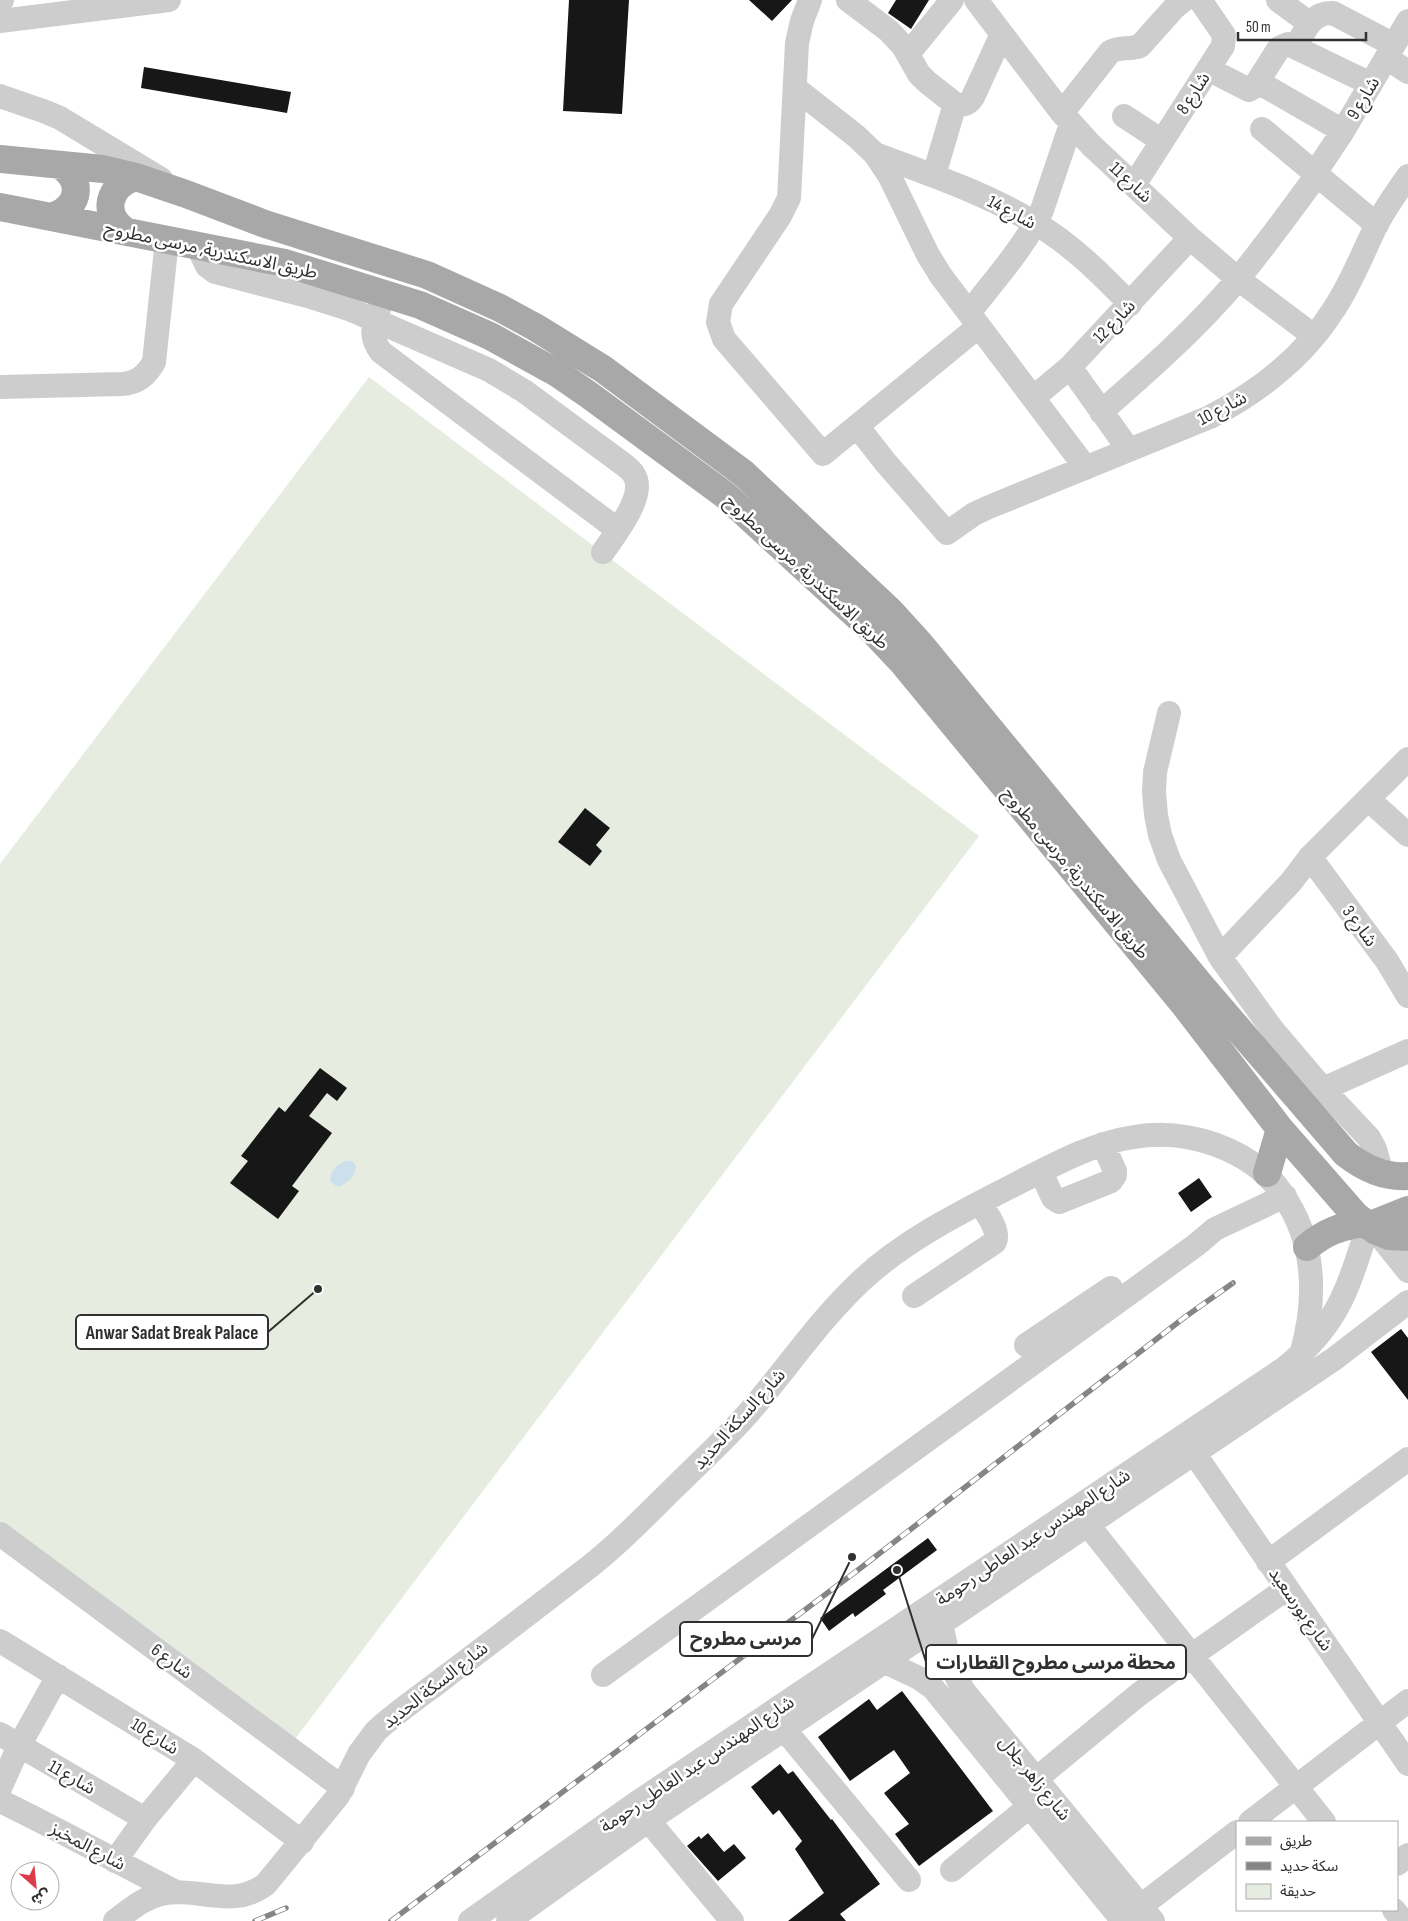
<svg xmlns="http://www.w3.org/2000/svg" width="1408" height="1921" font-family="'Sofia Sans Condensed','Noto Sans Arabic',sans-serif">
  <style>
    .green { fill: #e6ecdf }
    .water { fill: #cce0eb }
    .building { fill: #171717 }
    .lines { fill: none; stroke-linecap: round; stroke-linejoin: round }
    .minor { stroke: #cdcdcd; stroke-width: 24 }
    .major { stroke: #a8a8a8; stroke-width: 28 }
    .rail-casing { stroke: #858585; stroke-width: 5.5 }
    .rail { stroke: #fff; stroke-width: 4; stroke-dasharray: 11; stroke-linecap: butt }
    .labels { text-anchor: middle; stroke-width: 5; stroke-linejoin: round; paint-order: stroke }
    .street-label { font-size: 18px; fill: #303030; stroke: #fff }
    .leader { fill: none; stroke: #303030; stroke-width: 2 }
    .callout-dot { fill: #303030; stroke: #fff; stroke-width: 2 }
    .callout { fill: #fff; stroke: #303030; stroke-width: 2 }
    .callout-label { font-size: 19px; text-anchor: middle; font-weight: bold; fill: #303030 }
  </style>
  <rect width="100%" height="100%" fill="#fff"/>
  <path class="green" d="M369,377L979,836L292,1743L0,1523V864Z"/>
  <path class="water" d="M346,1161H352L356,1166C354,1178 349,1182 338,1187L330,1182C330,1171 336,1165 346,1161Z"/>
  <path class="building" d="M569,0H629L622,114L563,111Z
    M749,0H792L772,21Z
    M896,0H929L911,29L888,13Z
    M144,67L291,92L287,113L141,88Z
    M585,808L610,828L596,845L602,851L590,866L558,842Z
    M320,1068L347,1088L337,1101L327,1093L309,1116L332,1133L292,1186L299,1191L278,1219L230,1183L248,1161L241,1156L279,1107L285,1112Z
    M1199,1178L1212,1197L1191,1212L1178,1193Z
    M1401,1329L1408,1338V1400L1371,1352Z
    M928,1538L937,1550L883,1590L886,1594L855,1617L853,1613L829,1631L820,1618Z
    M902,1691L993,1811L919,1866L895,1834L909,1824L884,1793L910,1773L894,1750L850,1781L818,1737L869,1699L877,1710Z
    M780,1764L788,1774L793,1771L831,1820L832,1819L880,1884L840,1914L846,1921H788L824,1893L795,1849L802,1841L779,1810L773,1815L751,1787Z
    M708,1833L724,1852L734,1844L746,1858L718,1881L687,1846L699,1836L701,1839Z"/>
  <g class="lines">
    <path class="minor" d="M0,0H2
      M810,0L802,21L797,43L789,198L780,216L721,304L718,322L724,339L823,454L979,326
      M848,0L889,31L903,46L919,74L927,82L955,104C963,106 968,105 973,97L1001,36
      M976,0L1062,113L1091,145L1190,238L1238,279L1314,336
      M1278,0L1309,23
      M0,21L169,0
      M1296,47C1305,31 1311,12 1333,13L1394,45
      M908,54L952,0
      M1387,58L1408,72
      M1208,69L1249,90L1255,86L1279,48L1288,44L1371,84
      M1258,82L1343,131
      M795,88L856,136L875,154L889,175L928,255L941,276L1086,468
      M0,96L46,112L60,118L161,179
      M1062,113L1110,52C1119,46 1130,50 1140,46L1174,8L1184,0
      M1124,116L1162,141
      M1262,129L1377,225
      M875,154C929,174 985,193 1035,223C1071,244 1101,274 1130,304
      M1315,173L1343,131L1408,21
      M934,175L955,104
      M1134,185L1223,46L1224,35L1200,0
      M197,245L207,266L215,272L311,297L349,309L489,370L524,391L623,464C627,467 632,471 634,475C647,495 614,536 603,552
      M380,306C374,324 368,335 381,352L618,530
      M969,313C994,280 1024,248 1042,210L1071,124
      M1070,367L1129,450
      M0,387L122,384C137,383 146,376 154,362L167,240
      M1033,398L1070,367L1190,238
      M1101,412C1149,370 1197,328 1238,279C1266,245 1291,210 1317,175
      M857,426L886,463L947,533L974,514L989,507L1210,417C1260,391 1304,357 1334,309C1352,282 1363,252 1377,224C1386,207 1397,192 1408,176
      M1169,713L1155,772L1154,792L1156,815L1160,835L1169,860L1220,957L1272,1029L1323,1089L1369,1138L1375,1149L1382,1174
      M1368,799L1408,835
      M1310,857L1387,961L1408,996
      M1220,957L1291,882L1310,857L1408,759
      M1323,1089L1408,1051
      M1041,1172L1053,1198L1059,1202L1111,1181L1115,1175V1171L1103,1144
      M1376,1231L1408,1271
      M914,1296L995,1242C1000,1230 986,1213 980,1203
      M1026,1345L1111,1288
      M1194,1453L1408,1764
      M1088,1525L1324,1822
      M0,1534L343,1788
      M1268,1562L1408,1459
      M941,1623L949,1661L963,1690L1153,1921
      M0,1641L194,1760L302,1842
      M885,1662L919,1678L933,1688L1123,1921
      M603,1675L1196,1245L1215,1229L1285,1196
      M784,1729L909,1880
      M0,1734L145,1819
      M1036,1779L1138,1695L1191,1656L1286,1589
      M0,1788L19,1746L58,1676
      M0,1801C60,1830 117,1862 176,1892
      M638,1808L732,1921
      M1250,1822L1408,1701
      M115,1861L145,1819L194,1760
      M1397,1864L1408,1855
      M952,1870L1030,1806
      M1394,1910L1403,1921
      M1128,1916L1237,1832
      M115,1921C130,1910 143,1898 161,1894C198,1886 232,1910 266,1884L338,1796L359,1754L376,1731C399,1710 425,1693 449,1674C493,1641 536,1608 580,1574C615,1548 645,1516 677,1485C702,1460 728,1437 751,1410C788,1367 820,1319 862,1280C906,1239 965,1210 1018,1183C1055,1164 1093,1143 1134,1137C1186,1128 1250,1148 1281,1192C1316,1241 1317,1299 1301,1355
      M470,1921L635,1804L1285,1368C1339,1323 1347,1291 1368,1226
      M508,1921L649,1820L1334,1359L1408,1302"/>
    <path class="major" d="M0,159L103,169L136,177L186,194L265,224L427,275L500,308L535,327L603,369L743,473L890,611L920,644L1202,987L1346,1154C1364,1168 1384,1178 1408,1176
      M0,207L285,263L420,305L490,336L557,373L589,395L725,495L869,627L904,664L1183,1003L1280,1129L1356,1216L1376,1231L1389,1236L1408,1237
      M55,216C81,205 83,179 59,165
      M125,231C101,214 108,185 136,177
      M1267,1173L1280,1129
      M1368,1226L1408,1210
      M1307,1247C1325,1232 1341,1226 1364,1223"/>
    <defs>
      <path id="rail" d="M255,1921L286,1908
        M391,1921L858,1570L1185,1317L1233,1283"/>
    </defs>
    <use href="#rail" class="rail-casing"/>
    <use href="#rail" class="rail"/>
  </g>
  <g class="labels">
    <g class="street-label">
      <text transform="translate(1193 93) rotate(-57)" y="6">شارع 8</text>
      <text transform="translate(1363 98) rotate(-59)" y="6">شارع 9</text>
      <text transform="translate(1131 182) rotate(43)" y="6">شارع 11</text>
      <text transform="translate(1012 212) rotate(28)" y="6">شارع 14</text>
      <text transform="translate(211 250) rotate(12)" y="6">طريق الاسكندرية, مرسى مطروح</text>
      <text transform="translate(1114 321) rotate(-46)" y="6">شارع 12</text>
      <text transform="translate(1222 408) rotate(-28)" y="6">شارع 10</text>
      <text transform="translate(807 572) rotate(43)" y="6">طريق الاسكندرية, مرسى مطروح</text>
      <text transform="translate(1076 873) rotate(50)" y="6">طريق الاسكندرية, مرسى مطروح</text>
      <text transform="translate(1360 926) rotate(54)" y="6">شارع 3</text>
      <text transform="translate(739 1419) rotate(-48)" y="6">شارع السكة الحديد</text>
      <text transform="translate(1033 1537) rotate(-34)" y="6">شارع المهندس عبد العاطى رحومة</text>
      <text transform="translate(1301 1609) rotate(55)" y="6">شارع بورسعيد</text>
      <text transform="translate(172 1661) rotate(37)" y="6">شارع 6</text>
      <text transform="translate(435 1685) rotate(-38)" y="6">شارع السكة الحديد</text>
      <text transform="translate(155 1736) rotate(32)" y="6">شارع 10</text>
      <text transform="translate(697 1764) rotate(-34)" y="6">شارع المهندس عبد العاطى رحومة</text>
      <text transform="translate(72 1777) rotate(30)" y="6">شارع 11</text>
      <text transform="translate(1035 1778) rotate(51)" y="6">شارع زاهر جلال</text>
      <text transform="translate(88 1846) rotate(28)" y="6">شارع المخبز</text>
    </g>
  </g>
  <path class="leader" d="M318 1289L268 1332M852 1557L812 1639M897 1570L926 1662"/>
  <g class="callout-dot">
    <circle cx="318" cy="1289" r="5"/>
    <circle cx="852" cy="1557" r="5"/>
    <circle cx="897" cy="1570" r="5"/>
  </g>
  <g class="callout">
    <rect x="76" y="1315" width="192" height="34" rx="5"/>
    <rect x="680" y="1622" width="132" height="34" rx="5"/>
    <rect x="926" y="1645" width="260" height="34" rx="5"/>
  </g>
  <g class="callout-label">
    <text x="172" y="1339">Anwar Sadat Break Palace</text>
    <text x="746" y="1645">مرسى مطروح</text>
    <text x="1056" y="1669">محطة مرسى مطروح القطارات</text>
  </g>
  <rect x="1236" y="1821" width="162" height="90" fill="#ffffff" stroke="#acacac"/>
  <rect x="1246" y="1837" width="25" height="8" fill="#a8a8a8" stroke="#acacac"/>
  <text x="1280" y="1846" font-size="15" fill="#303030">طريق</text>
  <rect x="1246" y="1862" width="25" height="8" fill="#858585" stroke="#acacac"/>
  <text x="1280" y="1871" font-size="15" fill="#303030">سكة حديد</text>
  <rect x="1246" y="1884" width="25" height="15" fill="#e6ecdf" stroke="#acacac"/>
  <text x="1280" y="1896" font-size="15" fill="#303030">حديقة</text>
  <g transform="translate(35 1886) rotate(153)"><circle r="24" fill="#ffffff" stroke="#acacac"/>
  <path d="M0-4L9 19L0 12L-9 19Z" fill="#de3b49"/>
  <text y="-8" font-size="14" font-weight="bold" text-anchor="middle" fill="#303030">ش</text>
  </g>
  <path d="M1238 32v8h128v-8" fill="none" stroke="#303030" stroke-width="2.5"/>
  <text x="1246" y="32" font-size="15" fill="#303030" stroke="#ffffff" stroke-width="4" paint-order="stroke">50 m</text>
</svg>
